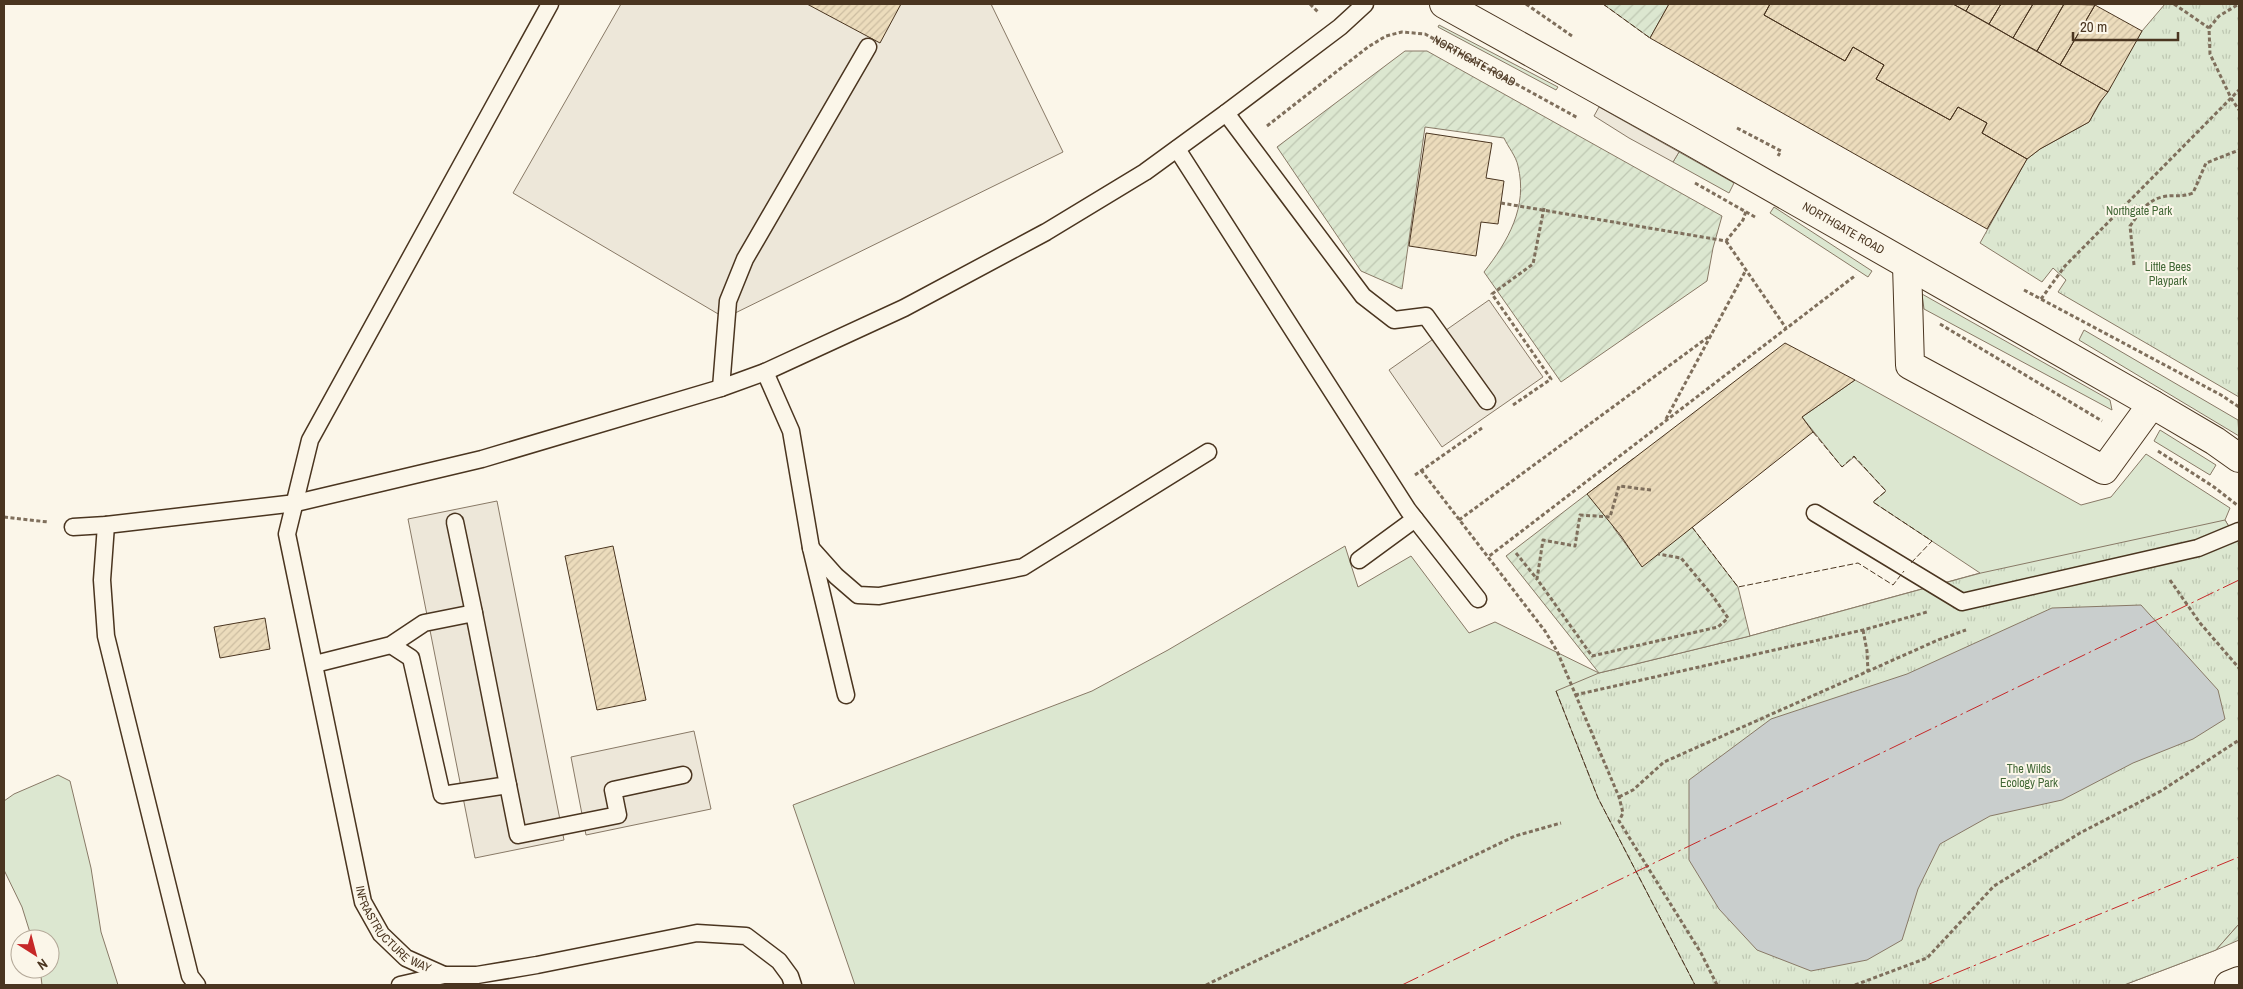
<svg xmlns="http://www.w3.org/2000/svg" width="2243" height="989" font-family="'Archivo Narrow',sans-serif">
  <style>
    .grass { fill: #dce7d0; stroke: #887966 }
    .park { fill: url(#park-tufts); stroke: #887966 }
    .garden { fill: url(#garden-furrows); stroke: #887966 }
    .parking { fill: #ede7d9; stroke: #887966 }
    .water { fill: #c9cecd; stroke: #887966 }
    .building { fill: url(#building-hatch); stroke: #4a3520 }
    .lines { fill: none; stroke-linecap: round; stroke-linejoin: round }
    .service-casing { stroke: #4a3520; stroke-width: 19 }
    .minor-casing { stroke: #4a3520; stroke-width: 30 }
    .tertiary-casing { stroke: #4a3520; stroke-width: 30 }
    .path { stroke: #7f6f5c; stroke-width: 3; stroke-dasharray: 4 2.5; stroke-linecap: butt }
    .service { stroke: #fbf6e9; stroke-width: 16 }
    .minor { stroke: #fbf6e9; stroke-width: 28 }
    .tertiary { stroke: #fbf6e9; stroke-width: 28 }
    .fence { stroke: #4a3520; stroke-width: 1; stroke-dasharray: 6 2.5; stroke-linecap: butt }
    .power { stroke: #c62828; stroke-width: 1; stroke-dasharray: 18 4 2.5 4; stroke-linecap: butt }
    .labels { text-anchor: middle; stroke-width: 4; stroke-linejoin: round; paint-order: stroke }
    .street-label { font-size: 12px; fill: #4a3520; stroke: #fbf6e9 }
    .park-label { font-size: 12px; fill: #436837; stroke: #fbf6e9 }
  </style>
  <defs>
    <pattern id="park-tufts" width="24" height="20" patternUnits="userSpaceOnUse" patternTransform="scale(1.25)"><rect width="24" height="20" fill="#dce7d0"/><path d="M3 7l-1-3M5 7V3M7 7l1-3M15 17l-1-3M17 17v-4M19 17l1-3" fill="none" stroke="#bec7b2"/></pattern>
    <pattern id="garden-furrows" width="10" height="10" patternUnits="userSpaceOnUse" patternTransform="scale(1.25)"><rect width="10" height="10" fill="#dce7d0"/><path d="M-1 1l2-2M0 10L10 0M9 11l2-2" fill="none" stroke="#bec7b2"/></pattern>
    <pattern id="building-hatch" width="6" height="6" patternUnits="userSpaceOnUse" patternTransform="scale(1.25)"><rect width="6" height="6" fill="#ecdcbc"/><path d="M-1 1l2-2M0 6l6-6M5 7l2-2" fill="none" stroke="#ccbda1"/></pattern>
  </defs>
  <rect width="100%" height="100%" fill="#fbf6e9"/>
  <path class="grass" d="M1439,25L1558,87L1556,90L1438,27Z
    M1679,152L1734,183L1729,193L1673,162Z
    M1774,207L1872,271L1868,277L1770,213Z
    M1922,294L2110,400L2112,410L1924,309Z
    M2084,330L2238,420L2239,436L2079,340Z
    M1855,380L2081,505L2111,497L2146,454L2230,508L2225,520L2239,543V924L2216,950L2124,985H855L793,805L1092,691L1168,650L1345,546L1358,587L1411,556L1469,633L1495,622L1599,673L1750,636L1980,573L1873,502L1886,491L1854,457L1842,467L1802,417Z
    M2160,430L2216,465L2210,475L2154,441Z
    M58,775L70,781L91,868L101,932L118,985H42L40,969H50V939H32L22,907L4,870V801L14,794Z"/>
  <path class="park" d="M2165,4H2239V397L2058,292L2066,280L2053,268L2042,282L1980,243L2027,159L2040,149L2089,122L2142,31Z
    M2225,520L2239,543V924L2216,950L2124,985H1695L1598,798L1556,691L1599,673L1750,636L1981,573Z"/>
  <path class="garden" d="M1603,4H1669L1650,38Z
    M1405,51H1427L1722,216L1713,248L1707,281L1561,382L1484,272C1508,241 1528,207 1518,166C1516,156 1508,147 1504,138L1425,127L1402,289L1361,271L1277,147Z
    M1634,458L1658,491L1613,527L1642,566L1692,527L1738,587L1750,636L1599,673L1506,556Z
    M2239,924V940L2216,950Z"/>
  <path class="parking" d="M621,4H991L1063,152L725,318L513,193Z
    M1599,107L1679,152L1673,162L1629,138L1594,116Z
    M1489,300L1543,377L1442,447L1389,370Z
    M497,501L564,840L475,858L408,519Z
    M694,731L711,809L586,835L571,757Z"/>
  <path class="water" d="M2141,605L2218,690L2225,719L2193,739L2133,763L2062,800L1990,816L1940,844L1918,889L1902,940L1867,960L1811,971L1757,950L1719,909L1689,860V780L1771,719L1907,674L2052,608Z"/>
  <path class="building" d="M807,4H901L880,43Z
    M1669,4H1770L1764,15L1845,61L1853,47L1884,65L1876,79L1950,120L1958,107L1987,123L1982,133L2027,159L1987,229L1650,38Z
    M1770,4H1953L2108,92L2100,102L2089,122L2040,149L2027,159L1982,133L1987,123L1958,107L1950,120L1876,79L1884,65L1853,47L1845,61L1764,15Z
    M1953,4H1970L1966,11Z
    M1970,4H2001L1989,24L1966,11Z
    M2001,4H2033L2013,38L1989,24Z
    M2033,4H2064L2037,51L2013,38Z
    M2064,4L2095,5L2060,65L2037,51Z
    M2095,5L2142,31L2108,92L2060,65Z
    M1426,133L1492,143L1486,178L1504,181L1498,224L1481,222L1476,256L1409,246Z
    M1785,343L1855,380L1802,417L1813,432L1642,567L1621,536L1587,494Z
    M613,546L646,700L597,710L565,556Z
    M265,618L270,649L220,658L214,627Z"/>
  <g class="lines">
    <defs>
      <g id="service">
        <path id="s2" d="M550,4L310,440L287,534L363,902L381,934L406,958L444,975H477L537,965L697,933L746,936L779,961L790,976L793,985"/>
        <path d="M1226,113L1363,296L1394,320L1426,316L1487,401"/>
        <path d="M1177,149L1408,510L1478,599"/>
        <path d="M765,372L791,431L811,548L846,695"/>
        <path d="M721,388L728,301L745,259L868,47"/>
        <path d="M1815,513L1962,602L2198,548L2239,531"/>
        <path d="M455,522L474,613"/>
        <path d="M106,525L102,580L106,636L190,976L197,985"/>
        <path d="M73,527L106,525L296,503L482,459L721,388L765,372L904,308L1046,232L1145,172L1226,113L1340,27L1365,4"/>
        <path d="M811,548L836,576L858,595L879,596L1023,567L1208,452"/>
        <path d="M1359,560L1415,519"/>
        <path d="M315,664L391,645L424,623L474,613L508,785L442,795L411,658L391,645"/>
        <path d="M508,785L518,835L618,815L613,790L683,775"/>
        <path d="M400,985L444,975"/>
      </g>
      <path id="minor" d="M1907,265L1910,365L2104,470L2152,404"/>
      <g id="tertiary">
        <path id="s3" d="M1444,4L1687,139L2152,404L2215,441L2239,458"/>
        <path d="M2229,985L2239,981"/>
      </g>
    </defs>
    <use href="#service" class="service-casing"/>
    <use href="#minor" class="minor-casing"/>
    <use href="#tertiary" class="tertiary-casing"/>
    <g class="path">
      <path d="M1310,4L1318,12"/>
      <path d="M1526,4L1572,36"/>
      <path d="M2174,4L2209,28L2210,54L2231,98L2239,110"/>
      <path d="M2209,28L2219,16L2239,4"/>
      <path id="s1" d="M1267,126L1368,47L1386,36L1402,32L1425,34L1578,118"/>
      <path d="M1737,128L1781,151L1778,156"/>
      <path d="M1695,183L1755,217"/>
      <path d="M1501,203L1726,241L1743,220L1746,211"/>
      <path d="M2121,209L2138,216"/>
      <path d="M1726,241L1786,328"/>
      <path d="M2134,265L2130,226C2139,214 2146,201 2162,197C2173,194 2180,198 2193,193L2206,163L2239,150"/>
      <path d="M2024,290L2221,395L2239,407"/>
      <path d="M2041,299L2065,266L2239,90"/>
      <path d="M1940,324L2102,421"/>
      <path d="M1513,405L1551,379L1492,294L1533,264L1544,208"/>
      <path d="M1666,419L1746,270"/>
      <path d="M2158,451L2214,487L2237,505"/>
      <path d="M1421,470L1488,557"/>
      <path d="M1415,475L1482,428"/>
      <path d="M1651,490L1619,486L1610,517L1580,515L1575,546L1543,540L1537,579L1592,656L1718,627L1728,618L1712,595L1681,558L1658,554"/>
      <path d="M4,517L48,522"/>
      <path d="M1459,520L1711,335"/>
      <path d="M1516,553L1537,579"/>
      <path d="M2170,580L2200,623L2239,668"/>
      <path d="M1863,630L1867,651L1868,672"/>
      <path d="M1575,695L1863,630L1927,612"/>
      <path d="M1619,797L1633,790L1664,762L1938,640L1966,630"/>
      <path d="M1206,985L1515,836L1561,823"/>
      <path d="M1717,985L1701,953L1619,821L1623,813L1619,797L1557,651L1545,631L1488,557L1856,275"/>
      <path d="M1855,985L1927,958L1994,886L2080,833L2161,791L2239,740"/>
    </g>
    <use href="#service" class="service"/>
    <use href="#minor" class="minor"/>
    <use href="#tertiary" class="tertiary"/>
    <path class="fence" d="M1603,4L1650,38
      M1813,432L1842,467L1854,456L1886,491L1873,502L1932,541L1911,563
      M1692,527L1738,587L1858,563L1893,585L1904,571
      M1556,691L1598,798L1695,985"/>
    <path class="power" d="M1402,985L2239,580
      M1927,985L2239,857"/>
  </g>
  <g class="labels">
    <g class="street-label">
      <text dy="4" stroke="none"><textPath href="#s1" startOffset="245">NORTHGATE ROAD</textPath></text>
      <text dy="4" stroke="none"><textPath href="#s3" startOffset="458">NORTHGATE ROAD</textPath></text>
      <text dy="4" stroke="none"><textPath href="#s2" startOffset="1011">INFRASTRUCTURE WAY</textPath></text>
    </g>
    <g class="park-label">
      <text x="2139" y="215">Northgate Park</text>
      <text x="2168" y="271">Little Bees<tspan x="2168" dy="14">Playpark</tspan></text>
      <text x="2029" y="773">The Wilds<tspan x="2029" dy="14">Ecology Park</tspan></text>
    </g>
  </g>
  <rect width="2243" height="989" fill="none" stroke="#4a3520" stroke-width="10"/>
  <g transform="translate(35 954) rotate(144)"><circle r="24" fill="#fbf6e9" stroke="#b4a999"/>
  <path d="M0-4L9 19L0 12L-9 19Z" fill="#c62828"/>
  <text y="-8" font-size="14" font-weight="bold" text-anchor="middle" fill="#4a3520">N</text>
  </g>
  <path d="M2073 32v8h105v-8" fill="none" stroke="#4a3520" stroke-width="2.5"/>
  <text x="2080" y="32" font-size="15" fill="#4a3520" stroke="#fbf6e9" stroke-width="4" paint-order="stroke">20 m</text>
</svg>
